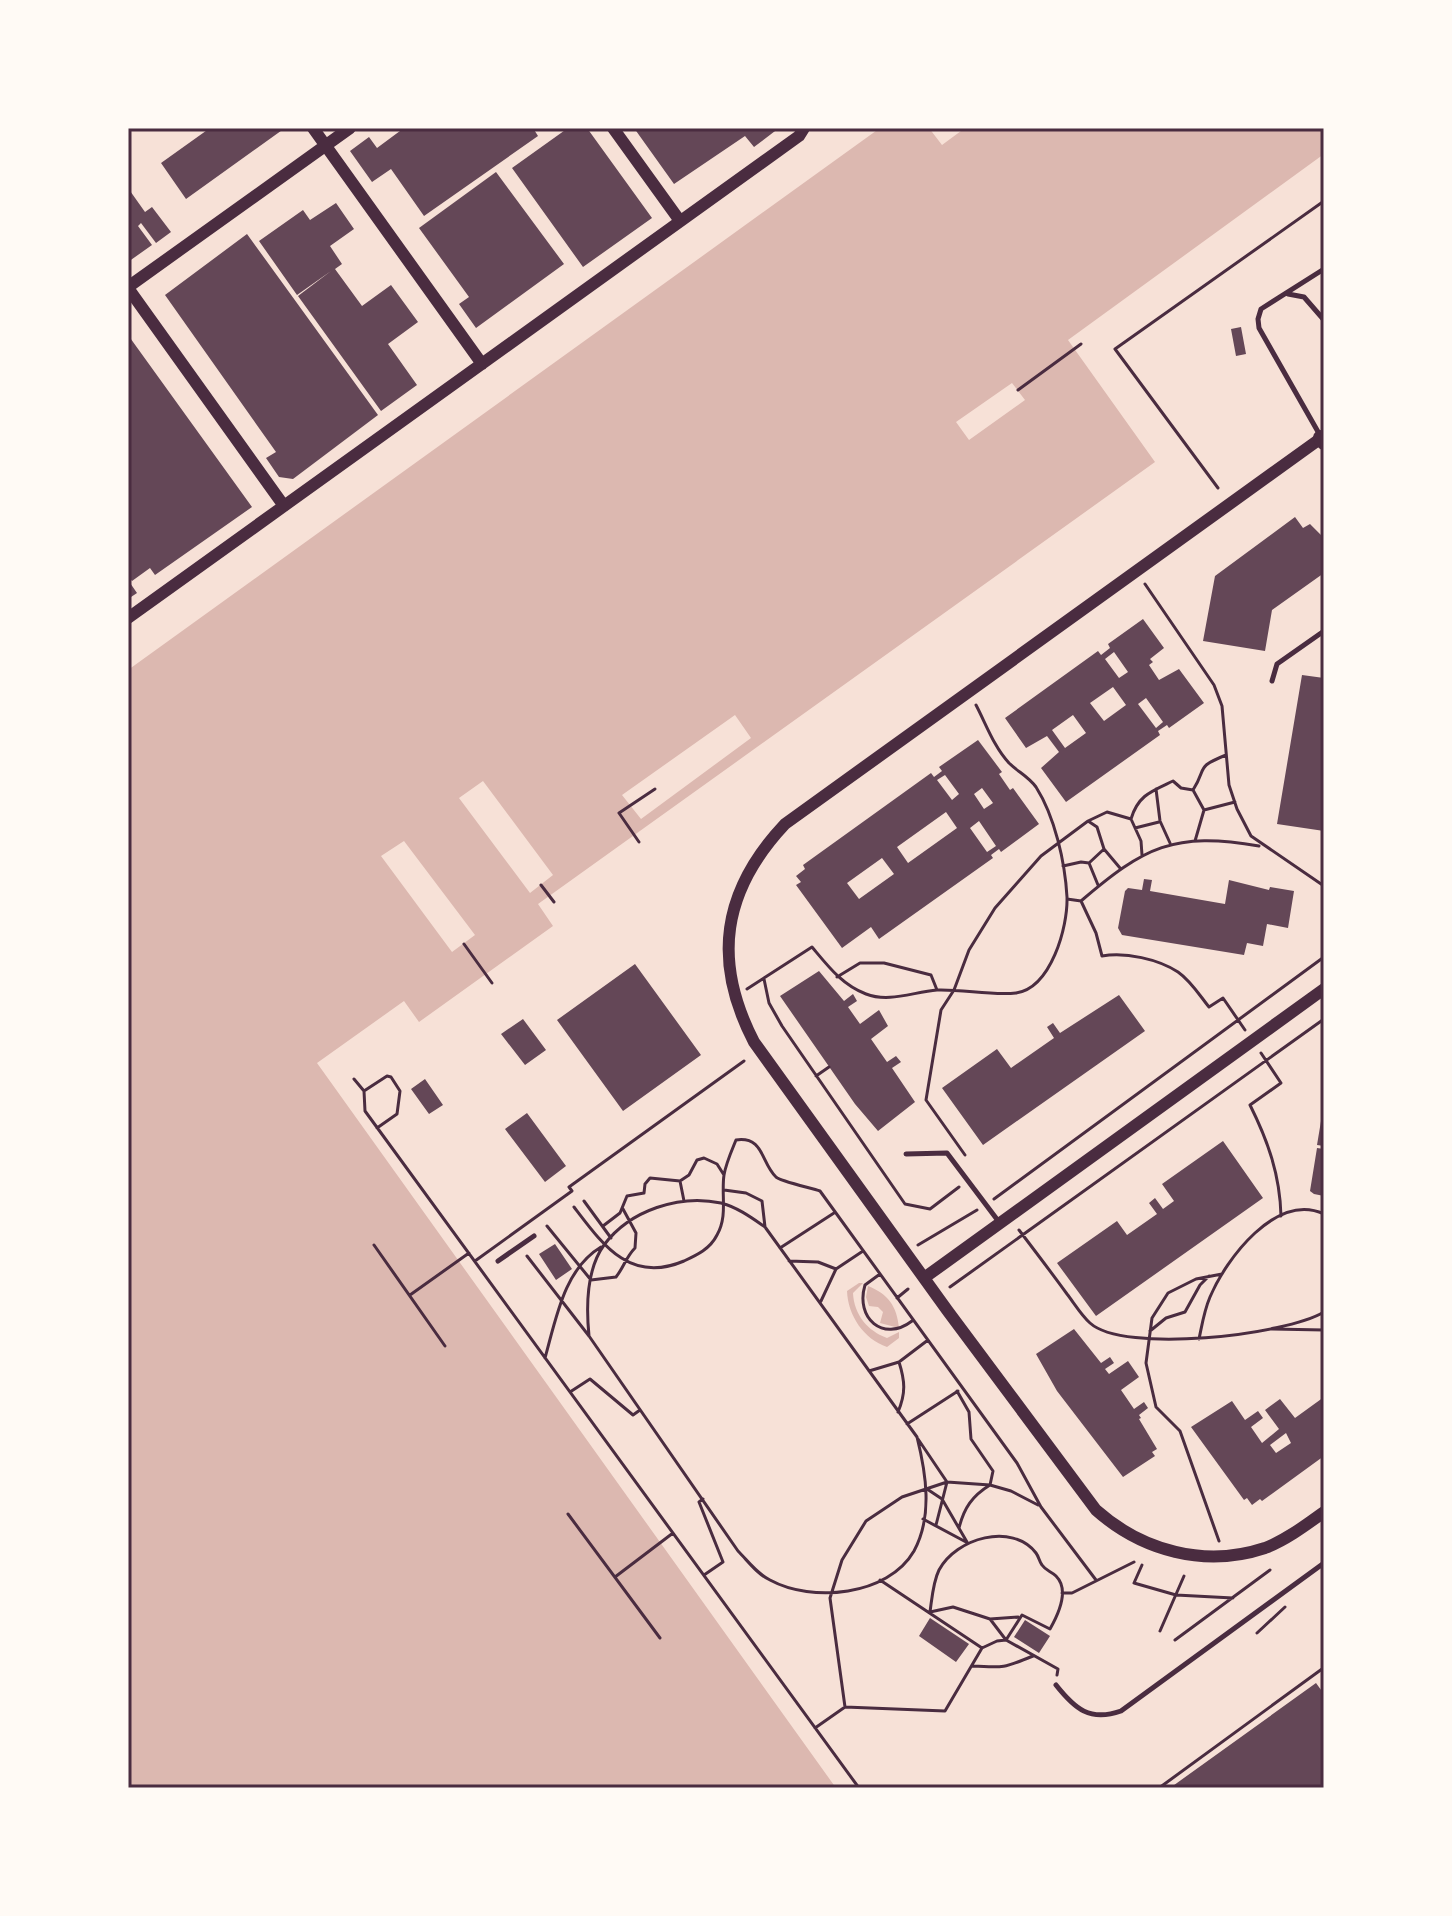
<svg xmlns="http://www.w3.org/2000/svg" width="1452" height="1916" font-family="Raleway,sans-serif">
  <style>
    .water { fill: #dcb8b0 }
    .pier { fill: #f7e1d7 }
    .building { fill: #644757; fill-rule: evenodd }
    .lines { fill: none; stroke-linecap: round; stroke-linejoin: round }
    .path { stroke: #4a2c40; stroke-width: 3 }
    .service { stroke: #4a2c40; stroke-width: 5 }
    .tertiary { stroke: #4a2c40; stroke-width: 12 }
    .primary { stroke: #4a2c40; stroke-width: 16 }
    .neatline { fill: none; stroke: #4a2c40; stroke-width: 3 }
  </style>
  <rect width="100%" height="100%" fill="#f7e1d7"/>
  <path class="water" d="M880,128H929L942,145L965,128H1324V154L1068,340L1155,462L538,904L553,926L419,1022L404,1001L317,1063L836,1788H128V670Z
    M859,1283H863L853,1293C854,1315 868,1331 887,1338L899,1332V1338L887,1347C864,1339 848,1316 847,1291Z
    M868,1286C888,1294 897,1306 899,1328L880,1323L883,1312L878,1307L869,1306L866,1297Z"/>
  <path class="pier" d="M1012,383L1025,400L969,440L956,422Z
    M735,715L751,738L641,819L622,795Z
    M483,781L553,875L530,893L459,798Z
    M404,841L475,935L452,952L381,856Z"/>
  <path class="building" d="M210,128H285L186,199L161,163Z
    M404,128H533L538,136L424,216L391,169L372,182L350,151L369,137L377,148Z
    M568,128H587L652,218L583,267L512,168Z
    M634,128H779L754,147L745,136L674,184Z
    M496,172L564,264L476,328L459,304L469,297L419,228Z
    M128,188L145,212L152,207L171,232L156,243L141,223L138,226L152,245L128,262Z
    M336,203L354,229L330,246L342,264L335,269L362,306L391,285L418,322L388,344L417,385L381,411L298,296L331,271L297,295L259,241L303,210L310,220Z
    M247,234L378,415L293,479L279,477L266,458L276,452L165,295Z
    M1241,327L1246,354L1236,356L1231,329Z
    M128,335L252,507L155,575L150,568L132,581L128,576Z
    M1295,517L1303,528L1310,524L1324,538V573L1272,610L1265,651L1203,641L1215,576Z
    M128,580L137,593L128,599Z
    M1143,619L1164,648L1150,659L1153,662L1149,665L1159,680L1179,669L1204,703L1169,728L1167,725L1158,731L1160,735L1066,802L1041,768L1059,752L1047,736L1026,748L1005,718L1098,651L1101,655L1110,648L1108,644ZM1114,652L1128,672L1119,678L1105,659ZM1113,687L1126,705L1104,721L1090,703ZM1146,698L1163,722L1156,728L1138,704ZM1073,715L1086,733L1065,748L1052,730Z
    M1302,675L1324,678V831L1277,824Z
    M978,740L1002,772L999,774L1010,790L1013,788L1039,824L1001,852L999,849L991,855L993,858L879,939L871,927L842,948L796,885L801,882L796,876L805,869L803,865L931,773L934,777L942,771L939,767ZM945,775L959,794L952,800L937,780ZM982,788L993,803L984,809L974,794ZM946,812L957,828L908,863L897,847ZM979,821L996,846L987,852L970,828ZM882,858L894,874L859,899L847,883Z
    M1144,879L1152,880L1150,891L1225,904L1229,880L1269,890L1270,887L1294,891L1288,928L1267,924L1263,946L1247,943L1244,955L1122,935L1118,928L1125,891L1128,888L1142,890Z
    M635,964L701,1055L623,1111L557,1020Z
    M819,971L844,1001L853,994L857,1001L848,1007L860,1024L879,1010L888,1026L871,1039L887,1062L896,1056L901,1062L892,1068L915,1102L878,1131L855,1104L780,996Z
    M1119,995L1145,1031L983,1145L942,1088L997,1049L1011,1068L1054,1038L1047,1027L1053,1023L1060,1033Z
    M523,1019L546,1050L525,1065L501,1034Z
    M425,1079L443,1105L429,1114L411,1089Z
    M527,1113L566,1166L545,1182L505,1129Z
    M1322,1115H1324V1146L1317,1145Z
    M1223,1141L1263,1198L1096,1316L1057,1263L1117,1221L1127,1235L1157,1214L1149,1203L1155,1198L1163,1209L1174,1201L1162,1184Z
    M1317,1148L1324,1149V1196L1314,1194L1310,1191Z
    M555,1244L572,1269L556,1280L539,1254Z
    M1074,1329L1101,1363L1110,1357L1114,1363L1105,1369L1109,1374L1128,1361L1139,1377L1121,1390L1134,1409L1144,1402L1148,1408L1139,1415L1141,1418L1139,1419L1157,1449L1152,1452L1155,1456L1123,1477L1057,1391L1036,1354Z
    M1324,1397V1456L1262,1501L1260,1499L1252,1505L1247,1498L1244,1500L1191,1427L1232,1401L1245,1420L1258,1411L1263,1418L1251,1427L1262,1443L1279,1429L1265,1410L1280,1399L1295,1418ZM1286,1433L1291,1443L1276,1453L1270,1445Z
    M930,1618L969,1644L956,1662L919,1636Z
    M1025,1620L1050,1636L1039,1653L1014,1637Z
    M1316,1683L1324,1694V1788H1170Z"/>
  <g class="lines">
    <path class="path" d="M1018,390L1081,344
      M1218,488L1115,349L1324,201
      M1145,584L1214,685L1222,706L1229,785L1237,809L1251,836L1324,886
      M1156,789L1160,821L1170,843
      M1193,790L1204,810L1235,802
      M1131,819L1141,841L1142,855
      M1088,821L1097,827L1104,849L1120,868
      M1135,828L1159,822
      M1195,841L1204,810
      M639,842L619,813L655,789
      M1089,863L1098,885
      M1063,866L1081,862L1089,863L1104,849
      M541,885L554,902
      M1067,899L1081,901C1144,847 1174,831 1259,846
      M1081,901L1096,933L1102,956C1126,952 1158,959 1178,972C1191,981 1200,996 1209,1007L1223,998L1245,1030
      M464,944L492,983
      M837,977L860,963H884L931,975L937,990
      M764,979L769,1003L782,1026L905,1204L930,1209L959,1187
      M747,989L812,947C828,966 842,985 866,994C889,1003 913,992 937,990C962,989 993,996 1016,993C1051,988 1068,927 1067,897C1065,862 1055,817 1036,787C1028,776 1018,772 1009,763C994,747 986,724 976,705
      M1261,1053L1281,1083L1250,1105C1268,1141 1280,1175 1281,1216
      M816,1076L829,1067
      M354,1079L364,1091L387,1076L391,1077L400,1091L397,1114L377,1128
      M364,1091L365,1111L859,1788
      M965,1155L926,1100L941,1010L954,990L969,950L995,908L1041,856L1088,821L1107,812L1131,819C1138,795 1152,791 1173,781L1181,788L1193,790C1208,767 1194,768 1226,755
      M680,1181L684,1201
      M724,1190L746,1193L762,1201L765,1227
      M994,1199L1324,957
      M584,1201L611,1238
      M574,1207C603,1245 630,1284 684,1261C697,1255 710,1249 717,1235C728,1216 721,1195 724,1175C726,1163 732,1150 736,1140C764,1136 761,1163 776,1177C779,1181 811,1188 820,1191L1017,1463L1041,1507L1096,1580
      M547,1226L591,1280L616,1277C624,1267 626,1257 635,1248L636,1233L623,1209
      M603,1226L620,1213L627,1196L644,1193L645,1184L650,1178L680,1181L689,1175L697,1160L704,1158L717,1164L724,1175
      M1019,1230C1035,1251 1051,1272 1067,1294C1074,1303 1081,1315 1090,1323C1124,1354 1286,1335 1324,1312
      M374,1245L445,1346
      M918,1245L977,1210
      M780,1248L834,1213
      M527,1256L589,1336L738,1551C748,1561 757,1574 770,1580C812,1603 888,1596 914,1551C933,1516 926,1473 917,1437L765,1227C752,1218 737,1207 721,1203C680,1194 630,1210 604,1245C586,1270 586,1306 589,1336
      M475,1261L572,1191L569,1187L744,1061
      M789,1261L818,1262L836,1269
      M880,1274L865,1285C855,1318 883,1343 912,1321
      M950,1287L1324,1019
      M410,1295L469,1253
      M897,1298L908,1289
      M821,1301L836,1269L863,1251
      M1272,1329L1324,1330
      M1150,1331L1166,1318L1185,1312L1200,1285L1209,1276
      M1199,1339C1202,1325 1204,1311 1210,1297C1226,1259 1276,1192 1324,1214
      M545,1358C556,1319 564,1269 601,1247
      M869,1371L899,1362L928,1340
      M957,1391L969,1412L971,1439L993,1471L990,1485C972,1496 964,1508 959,1528
      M570,1392L590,1379L633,1415L640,1410
      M898,1412C906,1393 905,1381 899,1362
      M907,1424L958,1391
      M918,1439L947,1482L936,1525
      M927,1489L942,1499L967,1542
      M703,1499L699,1502L723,1562L704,1575
      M568,1514L660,1638
      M923,1519L966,1542
      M1219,1541L1180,1431L1156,1407L1146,1363L1152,1318L1168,1293L1196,1279L1222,1274
      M1142,1565L1134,1583L1176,1595L1233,1598
      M615,1577L673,1533
      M1062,1593H1072L1134,1562
      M990,1619L1018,1617
      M1160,1631L1184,1576
      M1257,1633L1285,1607
      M1175,1640L1270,1570
      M982,1648L997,1641L1006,1640L1022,1615L1050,1629C1058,1615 1070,1590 1056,1576C1051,1571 1046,1571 1042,1565C1039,1561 1039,1557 1036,1553C1012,1522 956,1538 939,1570C933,1582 932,1598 930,1612L953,1607L990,1619L1006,1640L1058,1669L1057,1675
      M972,1666C1004,1668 1004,1668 1033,1656
      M845,1707L945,1711L982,1648L880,1580
      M815,1728L845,1707L830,1598L842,1560L866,1521L902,1497L947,1482L990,1485L1011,1491L1038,1505
      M1159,1788L1322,1669L1324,1672"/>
    <path class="service" d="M1288,294L1304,297L1324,320
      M1321,437L1259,328L1258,319L1261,309L1324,269
      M1272,681L1277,664L1324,631
      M906,1154L947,1153L999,1222
      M498,1261L534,1236
      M1056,1685C1075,1709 1090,1722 1121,1711L1324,1563"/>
    <path class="tertiary" d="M313,128L482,364
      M613,128L680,221
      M128,287L350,128
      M128,288L284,506
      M1324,436L785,824C722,891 712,961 754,1042L947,1310L1096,1510C1142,1551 1205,1568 1265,1548C1286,1540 1306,1525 1324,1512
      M128,618L799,136L804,128
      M924,1278L1324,989"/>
    <path class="primary" d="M1321,438L1324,442"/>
  </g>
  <rect width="1452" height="1916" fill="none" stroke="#fffaf5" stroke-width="260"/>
  <rect x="130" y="130" width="1192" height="1656" class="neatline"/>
</svg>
